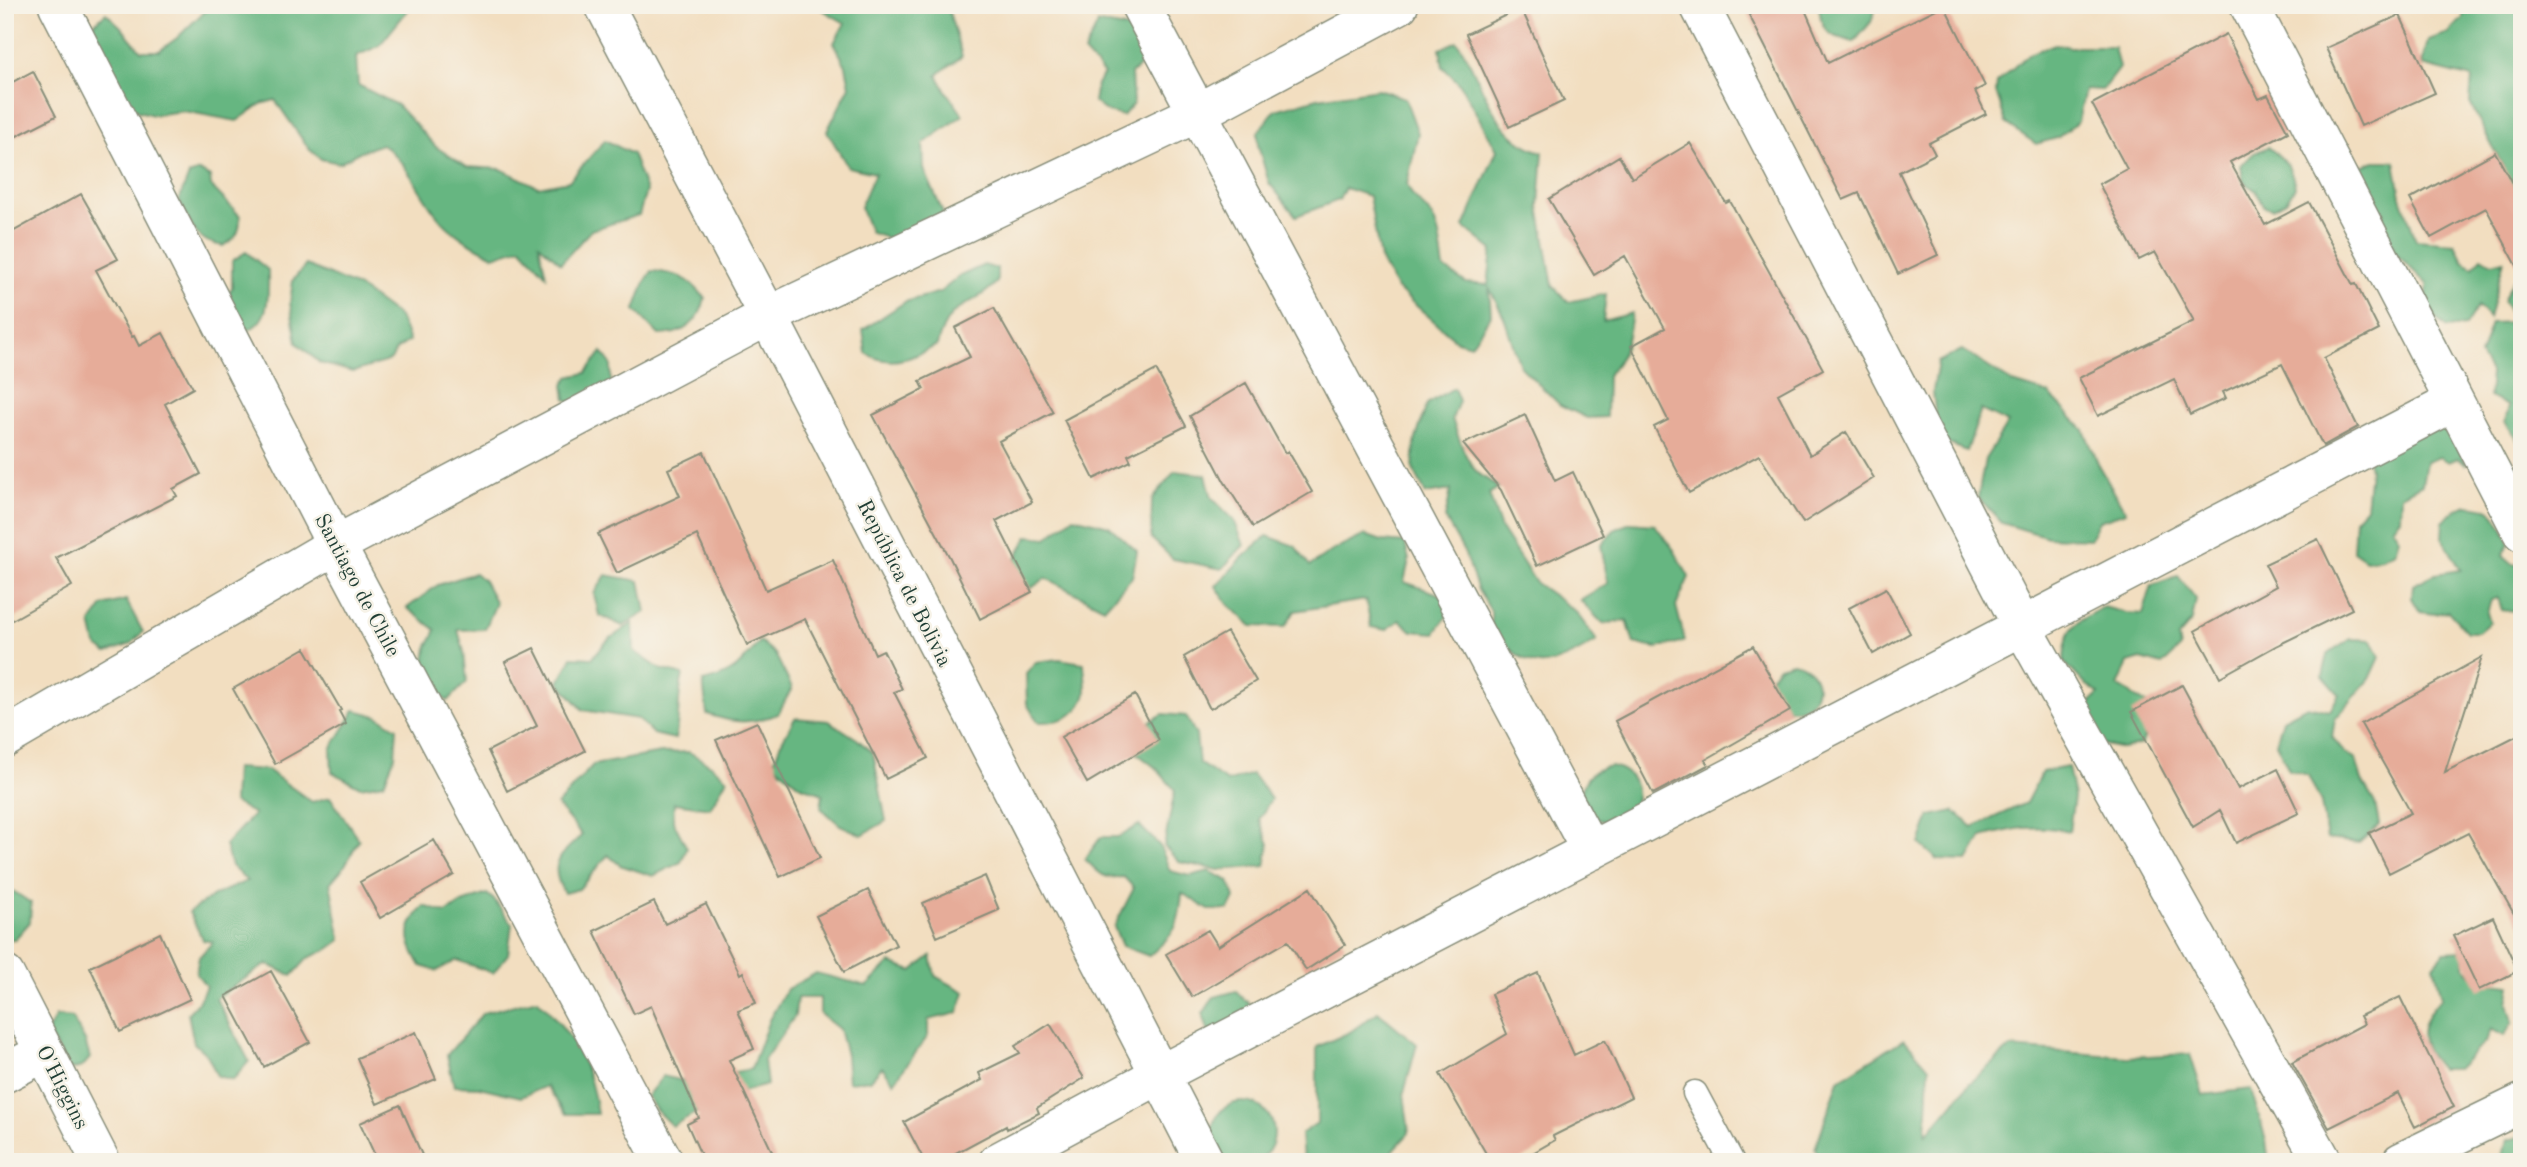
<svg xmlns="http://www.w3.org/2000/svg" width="2527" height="1167" font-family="'Old Standard TT',serif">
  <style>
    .forest { fill: #66b681; stroke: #427a5a; stroke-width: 2 }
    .building { fill: #e6ac99 }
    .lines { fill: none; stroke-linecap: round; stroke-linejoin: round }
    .service-casing { stroke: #888e7a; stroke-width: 27 }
    .minor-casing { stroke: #888e7a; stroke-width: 41 }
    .service { stroke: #fff; stroke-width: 24 }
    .minor { stroke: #fff; stroke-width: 38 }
    .labels { text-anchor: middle; stroke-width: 5; stroke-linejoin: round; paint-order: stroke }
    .street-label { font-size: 21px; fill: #1f3d34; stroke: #f7f3e8 }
  </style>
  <rect width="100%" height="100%" fill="#f7f3e8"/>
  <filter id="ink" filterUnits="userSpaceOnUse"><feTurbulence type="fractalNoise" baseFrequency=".0143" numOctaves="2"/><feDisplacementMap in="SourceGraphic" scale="14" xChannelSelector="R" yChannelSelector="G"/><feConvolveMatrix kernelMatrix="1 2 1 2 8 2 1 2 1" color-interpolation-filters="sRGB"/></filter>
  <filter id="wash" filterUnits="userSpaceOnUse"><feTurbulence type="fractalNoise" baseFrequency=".00686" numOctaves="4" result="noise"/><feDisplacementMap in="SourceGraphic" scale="28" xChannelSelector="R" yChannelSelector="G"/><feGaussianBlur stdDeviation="1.57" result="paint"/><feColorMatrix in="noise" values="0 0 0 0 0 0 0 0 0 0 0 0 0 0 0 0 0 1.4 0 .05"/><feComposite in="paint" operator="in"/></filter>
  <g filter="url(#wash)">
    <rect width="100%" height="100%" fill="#f2dec0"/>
    <path class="forest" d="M211,5H412L379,46L356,56L358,85L397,105L436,147L467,167L501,169L538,187L569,181L605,140L632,154L646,191L639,215L591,230L561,263L539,244L546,275L521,247L494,256C472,245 451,234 436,214C418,191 406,160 382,144L359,152L339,163L321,159L309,149L275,100L261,104L237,121L183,111L153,115L134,110L116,82L90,27L106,13L121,27L141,51H159L177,38Z
      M814,5H947L962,56L937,75L946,91L963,115L923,144L924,169L946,220L898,241L871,233L860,207L875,173L848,167L827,131L850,86L846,66L834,43L845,23Z
      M1819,5H1877L1871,22L1854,42C1829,35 1821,34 1819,5Z
      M2463,5H2522V214L2502,165L2470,103L2472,78L2422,65L2428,40L2449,33L2463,18Z
      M1098,24C1121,26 1136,27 1148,49L1143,63L1131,74L1133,104L1123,116L1107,112L1094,102L1097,84L1104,74L1084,52Z
      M1457,41C1484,79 1491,139 1543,152L1539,206L1553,286L1568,302L1606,294L1603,321L1632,313C1628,339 1626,355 1607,375L1606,417L1587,418L1560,405L1520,366L1504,317L1489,287L1491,315L1471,345L1457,341L1396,288L1380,259L1369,196L1345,188L1339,200L1296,216L1269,183L1258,145V132L1275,110L1318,98L1378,89L1405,98L1418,133L1407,184C1411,199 1426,206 1433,219C1441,233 1441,252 1444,268L1466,283L1488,285L1492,250L1464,227L1497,150L1460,84L1443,67L1440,49Z
      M2055,44L2070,47H2114L2119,68L2102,90L2085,89L2078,122L2057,138L2036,144L2006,123L1996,92L1997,83L2028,54Z
      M2268,147C2284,159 2292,167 2295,187L2286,201L2273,208L2264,206L2256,191L2243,181L2241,165L2254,153Z
      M2375,161H2395L2401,197L2416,240L2455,243L2463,261L2473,267L2482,257L2492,263L2504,260L2489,318L2478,306L2465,326L2447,328L2427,310V284L2394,252L2354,169Z
      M199,171L210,177L211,186L240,216C240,233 237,238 223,246C195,242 190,224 179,200L189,175Z
      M246,252L268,270C268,295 272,323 243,332L227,296L232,288V261Z
      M306,265L360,288L399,317L409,341L396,350L391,360L353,372L320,363L297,343L290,303L293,280Z
      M984,265L997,269V282C971,310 949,299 937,345C915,357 890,369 866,353L863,330L905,302L940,292L960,276Z
      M652,271C679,274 688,277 705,298C700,322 684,335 659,335L635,310L645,282Z
      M2513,280L2522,285V445L2505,422L2509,406L2489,397L2491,374L2480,356L2491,323L2515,322L2503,301Z
      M1962,350L2013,383L2049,394L2084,430L2101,470L2126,512L2099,521L2090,539L2048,537L2002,523L1978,497L1985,459L2008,423L1981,410L1967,451L1938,440L1933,391L1938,362Z
      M602,352L611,364V383L582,411L566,399L564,385L569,377L586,373Z
      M1454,388L1459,401L1452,419C1458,435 1464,457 1476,471C1481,477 1492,481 1498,488L1489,494L1501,529L1536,583L1575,611L1597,641C1584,649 1555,666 1539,664C1521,661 1505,645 1491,634V611L1478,590L1464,552L1445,518L1451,490L1426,494L1413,469L1415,442L1427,404Z
      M2438,406L2467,465L2458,458L2449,462L2439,457L2426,462L2422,484L2401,495L2400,518L2392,527L2399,538L2395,552L2382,558L2366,560L2353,551L2355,519L2366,507L2370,470L2368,460Z
      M1175,471L1206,475L1212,498L1234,520L1244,545L1222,569L1173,559L1151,538L1152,500Z
      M2467,505C2497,506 2498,519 2510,543L2503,555L2513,564H2522V604L2514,612L2502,610L2498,598L2491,600L2487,613L2490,622L2478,632H2467L2448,611L2435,614L2420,612L2412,598L2413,585L2435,574L2461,570L2442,537L2443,522L2456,510Z
      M1074,517L1109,526L1137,551L1132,577L1104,608L1046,578L1027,591L1012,565L1028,536L1047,538Z
      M1630,523L1655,525L1674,550L1689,577L1676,606L1685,641L1657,648L1634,644L1627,620L1603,624L1580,600L1608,583L1601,545L1614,530Z
      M1365,535L1382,541L1405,543L1409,560L1404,582L1445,596L1452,609L1435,633L1412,631L1400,620L1386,630L1371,627L1366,600L1295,611L1285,627L1252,626L1228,604L1216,586L1243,557L1267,536L1295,546L1310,566L1332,551Z
      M475,573L484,581L496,603L485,629L458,630L464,652L467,682L448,701L421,686L427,648L436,630L407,608L438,585Z
      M606,575L640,581L646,612L623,626L599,615L594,594Z
      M2178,576L2196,599L2192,621L2178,637L2180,648L2162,665L2141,659L2128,663L2118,686L2147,704L2149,722L2142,744L2124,749L2099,744L2085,707L2099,694L2083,682L2064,662C2065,627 2075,622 2104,607L2126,613L2143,614L2152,585Z
      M126,600L143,632L131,644L107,653L96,645L91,623L103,606Z
      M633,623L634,651L660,669L683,675C677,697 680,717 675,739L653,734L638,719L583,710L559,682L572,657L592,658L608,640Z
      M2351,639L2372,640L2380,657L2370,679L2335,719L2332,737L2345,753L2356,760L2362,781L2375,803L2379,825L2359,843L2327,839L2321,803L2308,775L2289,770L2276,743L2283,719L2307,706L2330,711L2339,694L2323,676L2328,654Z
      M760,641L775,654L792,688L778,714C750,724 736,724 707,714L703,682C734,675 741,665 760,641Z
      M1059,659L1084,663C1084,673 1088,689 1085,697C1077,717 1058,723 1038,722L1027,704L1026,673L1036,662Z
      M1793,662C1833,670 1819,722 1778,706L1769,678L1779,666Z
      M355,710L377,716L397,728L395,756L384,783L360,787L332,772L331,749Z
      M1163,714L1186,716L1196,735L1199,763L1227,782L1252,774L1271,799L1259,819L1269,844L1265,866L1219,870L1179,862L1164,846L1175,790L1156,768L1134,751L1141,727Z
      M795,718L829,721L857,739L873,753L886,821L862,835L840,825L821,808L823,794L799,785L773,763L782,741Z
      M689,752L711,765L727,779L710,808L674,803L673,821L687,848L681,862L653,876L620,865L608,855L579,889L564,893C547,863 561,855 582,835L557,805L593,765L661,753Z
      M1611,766C1635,771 1643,792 1630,813L1604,822L1595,818L1581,794C1584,777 1594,768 1611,766Z
      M2068,767L2074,797L2069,831C2035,824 2015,828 1982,837L1968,861L1938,860L1920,844L1930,816L1954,811L1973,827L2026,803L2042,772Z
      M235,768L267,770L312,802L330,797L359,840L344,867L330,883L341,940L329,949L308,958L292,976L267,964L216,998L249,1061L233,1080L217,1076L208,1056L194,1043L188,1013L199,1001L206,986L196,973L199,957L213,942L203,940L189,912L215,895L247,881L231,866L225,845L254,814L233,802Z
      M1139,825L1160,846L1170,871L1190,876L1209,871L1229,881L1235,898L1229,910H1209L1182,893C1179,929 1175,932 1149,956L1122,946L1114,927L1134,888L1124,877C1102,879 1100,874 1085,859L1101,837H1119Z
      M5,863L11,869L10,889L31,903L30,922L15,939L5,940Z
      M487,894L494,900L512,924L508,954L493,973L457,960L437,971L421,966C406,941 403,929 424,906L446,913L462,903Z
      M2464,951V966L2478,981L2511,985L2508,1003L2513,1022L2504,1036L2491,1029L2486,1041L2457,1069H2440C2416,1042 2416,1024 2442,997L2434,965L2445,952Z
      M931,956L935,976L965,992L958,1013L928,1020V1036L894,1082L882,1067L870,1080L848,1082L846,1055L839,1029L820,1014V998H797L795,1016L764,1060L767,1085L724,1097L672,1126L656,1110L647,1096L663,1076L697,1084L725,1074L751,1069L769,1020L787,989L816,973L867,986L890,963L912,971Z
      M1236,991L1255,1010L1209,1033L1203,1014L1214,997Z
      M537,999C572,1033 591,1065 597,1114H566L546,1086L521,1097L479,1087L454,1086L447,1055L483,1013Z
      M1378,1012L1417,1044L1404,1093L1409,1133L1383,1162L1303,1160L1301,1134L1317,1123V1047L1350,1032Z
      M56,1016L72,1018L85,1041L90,1058L82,1067L70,1070L47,1032Z
      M1904,1039L1929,1068L1926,1135L1970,1083L2010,1048L2127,1057L2190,1054L2203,1095L2251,1089L2266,1141L2269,1162H1823L1815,1149L1839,1080Z
      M1212 1133a31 31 0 1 1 62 0a31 31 0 1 1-62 0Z
      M2522,1136V1162H2498L2508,1140Z"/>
    <g id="blocks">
      <path class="building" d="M1744,5H1803L1828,63L1944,5L1985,86L1975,91L1986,114L1929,143L1935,154L1899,172L1938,255L1898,274L1859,193L1843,200Z
        M1521,8L1564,101L1509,127L1466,34Z
        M2400,15L2435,93L2361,126L2326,48Z
        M2226,34L2259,99L2268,95L2288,132L2230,162L2265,225L2309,202L2353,285L2356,284L2379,330L2324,358L2358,427L2323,446L2282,364L2223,392L2226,398L2190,415L2174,379L2098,416L2079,378L2194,321L2155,252L2139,260L2099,184L2127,169L2092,104Z
        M33,71L56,116L5,142V86Z
        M1690,143L1726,203L1730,201L1823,369L1778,394L1810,455L1846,432L1874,478L1803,523L1759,455L1689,493L1654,427L1668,420L1631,346L1665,328L1625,256L1594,275L1549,199L1619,156L1632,178Z
        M2495,152L2522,201V275L2486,208L2431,238L2410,199Z
        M81,194L118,259L96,270L132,337L134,336L139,346L163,333L193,388L165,404L201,474L173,489L177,496L56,558L72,586L5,624V236Z
        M994,308L1053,412L999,441L1032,502L996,521L1032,592L980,619L950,558L873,415L924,389L920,381L970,357L955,328Z
        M1156,370L1186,426L1128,455L1131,461L1094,479L1064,420Z
        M1246,383L1285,453L1288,451L1312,492L1253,527L1224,481L1190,416Z
        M1525,415L1555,481L1573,472L1603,535L1537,566L1501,490L1463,444Z
        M704,452L766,590L833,560L875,654L883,650L902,689L894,692L928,758L886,779L805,619L747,645L697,535L617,573L598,534L680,496L668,469Z
        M2318,539L2352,609L2276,646L2220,677L2195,631L2276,586L2265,564Z
        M1886,588L1910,633L1873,654L1849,608Z
        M1227,632L1256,681L1210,709L1184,657Z
        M1753,646L1790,711L1705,760L1708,765L1653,794L1615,721Z
        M305,648L341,710L339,711L346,724L275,764L233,689Z
        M534,648L585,751L507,791L488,751L537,726L505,662Z
        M2482,657L2445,772L2522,733V928L2468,833L2389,873L2369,833L2411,813L2361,724Z
        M2182,685L2238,789L2278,769L2299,813L2236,843L2220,810L2193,827L2131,712Z
        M1135,695L1159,740L1087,783L1061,737Z
        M757,722L820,858L780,877L716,740Z
        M434,840L454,875L380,918L360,882Z
        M985,876L999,910L937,937L923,903Z
        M1310,888L1345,945L1306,970L1288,941L1192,997L1166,954L1208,930L1218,946Z
        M868,890L896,945L844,972L816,916Z
        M654,902L665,924L706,904L740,974L743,972L756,1003L738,1010L754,1049L729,1060L777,1162H704L687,1124L699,1118L651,1006L634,1014L594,931Z
        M2493,917L2518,971L2479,990L2453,936Z
        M160,933L190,999L120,1032L90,967Z
        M271,971L310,1042L264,1067L226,996Z
        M1538,973L1574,1055L1605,1040L1631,1097L1553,1136L1555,1140L1517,1162H1491L1440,1074L1507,1034L1491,994Z
        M2400,997L2454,1107L2415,1127L2398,1093L2329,1128L2292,1062L2364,1024L2360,1016Z
        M1050,1024L1084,1078L1037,1108L1039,1113L1007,1129L1006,1126L939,1162H925L904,1122L982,1080L979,1073L1020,1053L1015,1046Z
        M416,1032L436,1079L377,1104L357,1058Z
        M400,1105L425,1162H378L360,1123Z"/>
    </g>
  </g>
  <g filter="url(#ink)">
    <use href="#blocks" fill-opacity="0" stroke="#888e7a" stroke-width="2"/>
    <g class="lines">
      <defs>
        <path id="service" d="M1695,1093L1732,1162"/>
        <path id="minor" d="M58,5L336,545L664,1162
          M604,5L768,316L1205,1162
          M1140,5L1591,851
          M1699,5L2022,626L2323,1162
          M2249,5L2522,532
          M5,738L336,545L768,316L1197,113L1399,5
          M5,975L101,1162
          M5,1073L45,1052
          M998,1162L1159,1075L2454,402
          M2401,1162L2522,1103"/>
      </defs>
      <use href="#service" class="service-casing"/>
      <use href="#minor" class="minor-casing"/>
      <use href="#service" class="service"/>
      <use href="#minor" class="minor"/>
    </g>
  </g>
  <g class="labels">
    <g class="street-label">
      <text transform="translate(905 583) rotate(63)" y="7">República de Bolivia</text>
      <text transform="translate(358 585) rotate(62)" y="7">Santiago de Chile</text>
      <text transform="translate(63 1087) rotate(63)" y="7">O'Higgins</text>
    </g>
  </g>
  <rect width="2527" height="1167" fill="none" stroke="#f7f3e8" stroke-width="28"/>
</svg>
